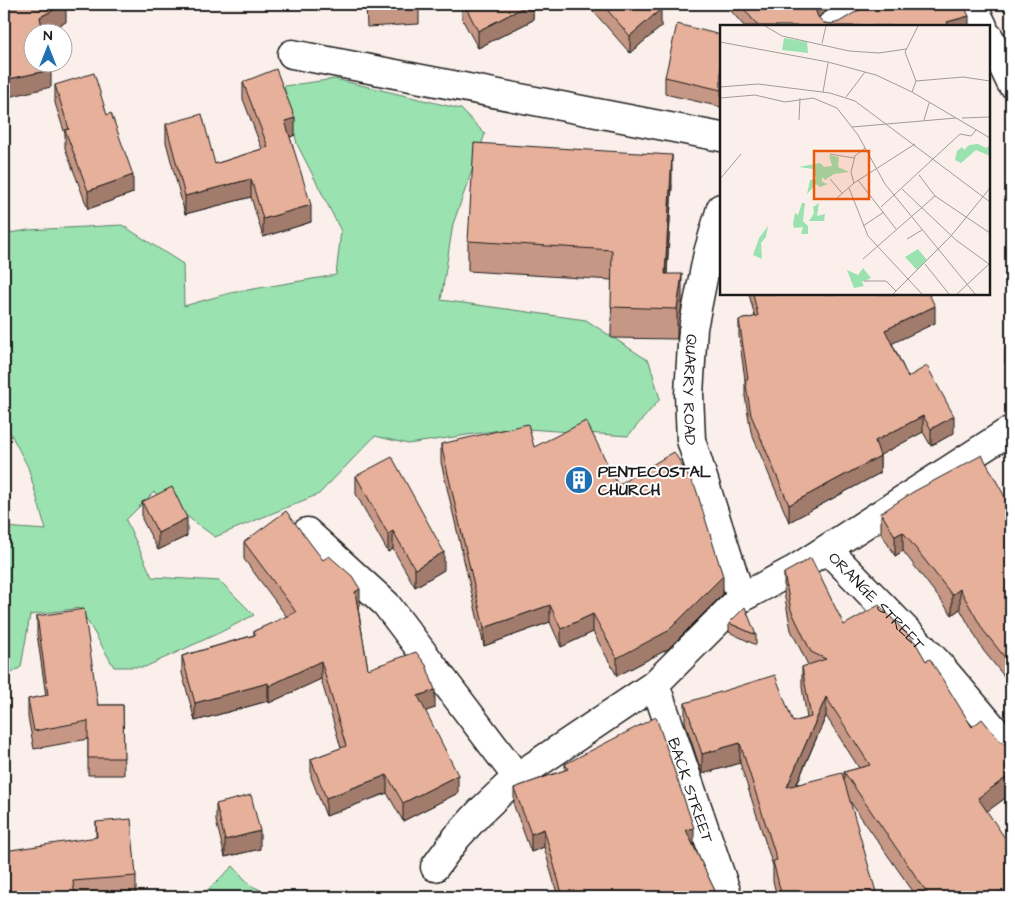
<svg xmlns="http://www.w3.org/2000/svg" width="1015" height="901" font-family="'Architects Daughter',sans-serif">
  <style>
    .green { fill: #9ae2b0; stroke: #5b7f66 }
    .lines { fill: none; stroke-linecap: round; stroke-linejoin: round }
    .street-casing { stroke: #1c1c1c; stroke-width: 31 }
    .secondary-casing { stroke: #1c1c1c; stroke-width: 31 }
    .street { stroke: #fff; stroke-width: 28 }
    .secondary { stroke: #fff; stroke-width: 28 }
    .wall { fill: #c69784; stroke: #1c1c1c; fill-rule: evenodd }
    .shaded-wall { fill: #a17b6c; stroke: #1c1c1c }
    .building { fill: #e6b09a; stroke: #1c1c1c }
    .labels { text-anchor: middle; stroke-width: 4; stroke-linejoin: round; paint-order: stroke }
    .street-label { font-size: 16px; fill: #1c1c1c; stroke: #fff }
    .poi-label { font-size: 16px; font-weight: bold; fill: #1c1c1c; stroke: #fff; text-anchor: start }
    .inset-road { fill: none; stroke: #a19b98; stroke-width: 1 }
    .view { fill: #e8590c; fill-opacity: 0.15; stroke: #e8590c; stroke-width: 2.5 }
    .inset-edge { fill: none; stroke: #1c1c1c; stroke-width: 2.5 }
  </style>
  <rect width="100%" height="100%" fill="#faefeb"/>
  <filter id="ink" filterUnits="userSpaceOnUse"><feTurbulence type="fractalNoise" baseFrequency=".02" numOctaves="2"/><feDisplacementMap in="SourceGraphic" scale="10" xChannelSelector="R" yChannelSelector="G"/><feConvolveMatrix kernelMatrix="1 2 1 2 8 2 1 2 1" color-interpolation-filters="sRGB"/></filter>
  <g filter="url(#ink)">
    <path class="green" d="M335,79L461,109L485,134L453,224L441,300L586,320L649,361L660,399L628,436L513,428L408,444L375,436L319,494L215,537L154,492L126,520L152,577L220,581L254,615L221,632L145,667H114L80,608L30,615L21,667L4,678V527L46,530L28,467L4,421V234L28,230L122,225L183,264L184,306L230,293L336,275L341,231L297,144L284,86Z
      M233,866L250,885L275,897H200Z"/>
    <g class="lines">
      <defs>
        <g id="street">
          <path d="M831,26L867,4"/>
          <path d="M292,54L721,137"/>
          <path id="s1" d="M721,208L708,253L693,328L689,394L691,440L741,598"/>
          <path d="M307,532L386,604L517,777"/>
          <path id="s2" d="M827,549L936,661L1011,749"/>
          <path id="s3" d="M655,684L728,897"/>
          <path d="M435,867L457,837L479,813L517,777L655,684L741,598L794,570L1011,430"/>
        </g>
        <path id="secondary" d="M972,4L983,26
          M989,37L1011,83"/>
      </defs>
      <use href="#street" class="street-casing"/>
      <use href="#secondary" class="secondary-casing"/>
      <use href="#street" class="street"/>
      <use href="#secondary" class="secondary"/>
    </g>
    <path class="wall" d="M366,4H419V24L367,27Z
      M462,4H533V20L478,48L462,19Z
      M593,4H656L661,27L630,53L593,11Z
      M725,4H837L823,13L818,17L824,23L832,24L969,26H744Z
      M721,35V107L665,94V77Z
      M243,82L295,135L290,137L311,222L263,237L251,197L185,214L166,142V124L215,164L262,149L243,99Z
      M55,85L107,115L133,193L88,209L65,148V134L55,103Z
      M672,185L667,274L682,304L677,339L611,338L612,280L468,271V241Z
      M749,294H929L935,323L892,343L908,377L954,433L931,446L923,432L880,455V473L789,522L751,432L745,396V379L739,337V320L755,317Z
      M1011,346V377L1005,364V348Z
      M441,444L534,447L618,485L723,594L668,649L617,676L593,632L561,647L550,622L484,646L441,462Z
      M356,476L444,570L415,587L393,549L388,552L356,494Z
      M142,502L187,536L158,550L142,519Z
      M1011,508V685L983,650L960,609L952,615L903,551L895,556L881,533V513Z
      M244,542L323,560L360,606L358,608L368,669L435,708L425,711L458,793L403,821L387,793L326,816L311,777V759L341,748L321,679L269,703L268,701L195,721L182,673V656L254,635V631L287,617L244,559Z
      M784,573L844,625L926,661L972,727L999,740L1005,744H1011V794L987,811L1011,897H917L849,800L876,897H777L773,881V866L740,763L702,774L685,722V703L793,722L807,718L802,687V667L808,665L791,630L784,593ZM826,716L859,768L844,772V780L797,784Z
      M37,616L98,705H123L124,775H88V739L34,749L28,717V699L46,696L37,634Z
      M729,623L756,635V645L729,632Z
      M1011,697V725L1007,720V700Z
      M565,764L694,846H693L718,897H558L544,847L531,852L514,806V788L565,770Z
      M216,804L260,849L225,857L216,821Z
      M96,822L136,876V893L88,897H4L96,837Z"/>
    <path class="shaded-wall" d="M66,4V22L45,32H40V17Z
      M530,4H533V20L478,48V31Z
      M817,4H837L823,13L818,18L815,9Z
      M661,9V27L630,53V36Z
      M969,16V26H947V22Z
      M51,70V87L4,98V80Z
      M295,118V135L285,139V121Z
      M672,155V185L665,304V274Z
      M133,175V193L88,209V191Z
      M251,179V197L185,214V196Z
      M311,205V222L263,237V219Z
      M682,274V304L677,339V309Z
      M935,306V323L885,347V330Z
      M923,416V432L875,458V441Z
      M954,416V433L931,446V429Z
      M880,456V473L789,522V505Z
      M187,518V536L158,550V533Z
      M393,531V549L388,552V534Z
      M903,532V551L895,556V536Z
      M444,552V570L415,587V569Z
      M723,576V594L668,649L617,676V658Z
      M360,589V606L355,609V592Z
      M960,589V609L952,615V595Z
      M550,605V622L484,646V628Z
      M593,614V632L561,647V629Z
      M321,661V679L269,703V686Z
      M268,683V701L195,721V703Z
      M435,690V708L418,714V696Z
      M826,697V716L787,806V787Z
      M740,743V763L702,774V754Z
      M1011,774V794L978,818V798Z
      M387,775V793L326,816V798Z
      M458,775V793L403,821V803Z
      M694,828V846L686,848V830Z
      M544,829V847L531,852V834Z
      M260,831V849L225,857V840Z
      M876,892V897H859V896Z"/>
    <path class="building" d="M4,4H65L40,17L43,32H32V62H49L51,70L4,80Z
      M367,4H419V6L367,9Z
      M464,4H530L478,31Z
      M602,4H656L661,9L630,36Z
      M740,4H817L815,9L818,17L824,23L832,24L839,22L869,4H963L969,16L947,22L949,26H758Z
      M677,24L721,35V90L665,77Z
      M276,69L295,118L285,121L311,205L263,219L251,179L185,196L166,124L202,114L215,164L268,147L243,82Z
      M94,73L107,115L111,113L133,175L88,191L65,130L69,129L55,85Z
      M474,143L672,155L665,274H682L677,309L611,307L612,250L468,241Z
      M753,294H929L935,306L885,330L908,377L927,366L954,416L931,429L923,416L875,441L880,456L789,505L751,415L745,379H748L739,320L758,316Z
      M1011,346V361L1005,348Z
      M586,421L618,485L674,452L696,489L723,576L668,631L617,658L593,614L561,629L550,605L484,628L441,444L528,424L534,447Z
      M982,455L1011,508V665L983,630L960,589L952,595L903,532L895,536L881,513L913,492Z
      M392,457L444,552L415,569L393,531L388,534L356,476Z
      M172,487L187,518L158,533L142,502Z
      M286,511L323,560L329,556L352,576L360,589L355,592L368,669L416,652L426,665L435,690L418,696L458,775L403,803L387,775L326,798L311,759L346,746L321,661L269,686L268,683L195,703L182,656L255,635L254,631L296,612L244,542Z
      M811,558L844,625L879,605L915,642L926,661L930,659L972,727L982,719L999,740L1005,744H1011V774L978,798L1011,847V897H930L844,772L870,765L826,697L787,787L842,773L876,892L859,896L860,897H782L773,861L777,860L740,743L702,754L685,703L775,675L793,722L811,717L802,667L826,659L811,652L791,610L784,573Z
      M745,607L756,635L729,623Z
      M84,609L98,705H123L124,758H88V721L34,731L28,699L48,695L37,616Z
      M1011,697V706L1007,700Z
      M656,717L694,828L686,830L718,897H563L544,829L531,834L514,788L568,769L565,764Z
      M251,795L260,831L225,840L216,804Z
      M131,819L136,876L73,881L75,897H4V851L97,837L96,822Z"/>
  </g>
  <defs>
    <symbol id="building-disc" viewBox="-11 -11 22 22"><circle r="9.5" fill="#1f6fb2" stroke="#fff"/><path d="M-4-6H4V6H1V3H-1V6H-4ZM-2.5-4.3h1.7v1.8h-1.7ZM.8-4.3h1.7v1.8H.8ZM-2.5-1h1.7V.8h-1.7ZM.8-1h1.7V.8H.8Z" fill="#fff"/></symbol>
  </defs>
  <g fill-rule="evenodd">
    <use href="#building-disc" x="563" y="464" width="32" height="32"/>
  </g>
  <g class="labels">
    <g class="street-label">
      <text dy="6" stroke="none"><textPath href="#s1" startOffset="185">QUARRY ROAD</textPath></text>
      <text dy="6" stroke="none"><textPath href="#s2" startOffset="72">ORANGE STREET</textPath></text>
      <text dy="6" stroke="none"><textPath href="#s3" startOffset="112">BACK STREET</textPath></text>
    </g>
    <g class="poi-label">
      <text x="598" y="477">PENTECOSTAL<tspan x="598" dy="18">CHURCH</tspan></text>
    </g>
  </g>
  <g transform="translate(720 25)">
    <rect width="270" height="270" fill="#faefeb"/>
    <path d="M64,13L87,17L88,28L62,25ZM258,119L266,123L270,120V131L256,125L241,138L235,135L237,126L242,122L244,125L249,120ZM109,130L119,132L118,142L129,147L114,149L105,155L102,152V157L108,159L100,162L96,159L87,169L90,155L96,154L93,144L79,142L100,138L104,142L112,141ZM82,178H85L83,196L88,201V209H81L83,202L74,203L73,199L75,188L78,190ZM99,178L97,191L105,189L104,196H89L94,188L93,182ZM48,201L46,212L41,218L42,234L33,230L39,213ZM198,224L207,235L197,245L185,232ZM143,243L151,253L142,257L144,261L134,263L127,245L138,250Z" fill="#9ae2b0"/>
    <path class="inset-road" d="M45,1L62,11L129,26L159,28L186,24M0,17L108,37L156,50L192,67L270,113M102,18L106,1M196,56L243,52L270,56M0,62L38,59L110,68L135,76L270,177M103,67L108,38M192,67L196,56L185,27L198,1M126,72L145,47M0,73L35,70L65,77L93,73L117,83L138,110L165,159L255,269M242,93L270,92M79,95L80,73M204,95L209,78M132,102L236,93M110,129L134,133M199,150L215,171L270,208M0,154L21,129M110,154L122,168M138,155L176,204M134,158L131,147L135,131L145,123M129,163L148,211L202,269M182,164L236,215L269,239M117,173L134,158L195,119M161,182L240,109L251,111L256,105M143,201L164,187M187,214L202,205M143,234L215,171M205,239L229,269M144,256H166L176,266M173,269L231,211L270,163M237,269L269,239"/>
    <path class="view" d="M94,126H149V174H94Z"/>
    <rect width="270" height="270" class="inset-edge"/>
  </g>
  <rect width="1015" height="901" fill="none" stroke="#fff" stroke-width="20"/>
  <rect x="10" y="10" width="995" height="881" fill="none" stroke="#1c1c1c" stroke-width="2" filter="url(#ink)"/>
  <g transform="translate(48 48)"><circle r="24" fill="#ffffff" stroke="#a4a4a4"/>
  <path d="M0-4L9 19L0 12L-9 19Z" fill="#1f6fb2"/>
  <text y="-8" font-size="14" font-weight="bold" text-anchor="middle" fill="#1c1c1c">N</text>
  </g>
</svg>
